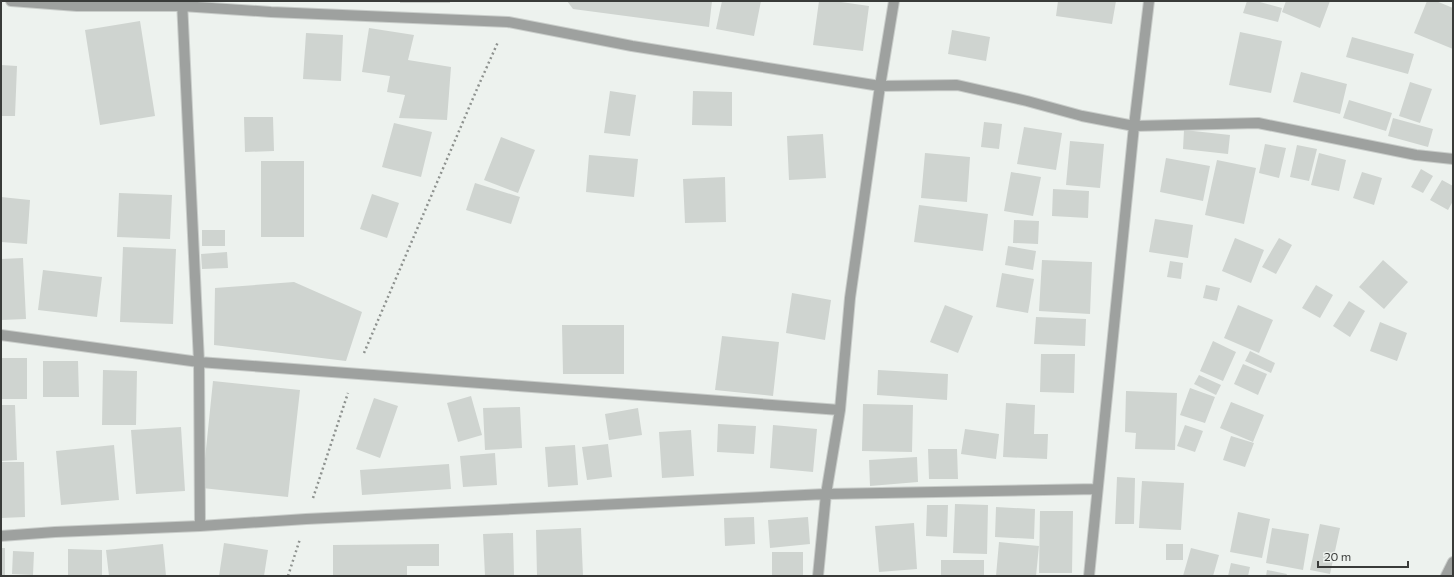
<svg xmlns="http://www.w3.org/2000/svg" width="1454" height="577" font-family="Commissioner,sans-serif">
  <style>
    .building { fill: #cfd4d0 }
    .lines { fill: none; stroke-linecap: round; stroke-linejoin: round }
    .minor-casing { stroke: #c9cdca; stroke-width: 12 }
    .path { stroke: #8e928f; stroke-width: 2.5; stroke-dasharray: 2 3; stroke-linecap: butt }
    .minor { stroke: #9ea19f; stroke-width: 10 }
  </style>
  <rect width="100%" height="100%" fill="#edf2ee"/>
  <path class="building" d="M400,1H450V3H400Z
    M567,1H712L709,27L573,9Z
    M722,1H761L754,36L716,29Z
    M819,1H834L869,6L863,51L813,45Z
    M1058,1H1116L1112,24L1056,16Z
    M1247,1H1256L1282,8L1278,22L1243,13Z
    M1286,1H1330L1320,28L1282,12Z
    M1427,1H1436L1453,8V49L1414,33Z
    M140,21L155,116L100,125L85,30Z
    M369,28L414,35L408,60L451,67L447,120L399,118L405,95L387,92L390,76L362,72Z
    M952,30L990,37L986,61L948,54Z
    M1240,32L1282,41L1271,93L1229,85Z
    M306,33L343,35L341,81L303,79Z
    M1352,37L1414,54L1408,74L1346,57Z
    M1,65L17,66L15,116H1Z
    M1301,72L1347,84L1340,114L1293,102Z
    M1410,82L1432,89L1420,123L1399,116Z
    M610,91L636,95L630,136L604,133Z
    M693,91L732,92V126L692,125Z
    M1349,100L1392,113L1386,131L1343,118Z
    M244,117H273L274,151L245,152Z
    M1393,118L1433,129L1428,147L1388,136Z
    M984,122L1002,124L999,149L981,147Z
    M394,123L432,132L421,177L382,167Z
    M1024,127L1062,133L1056,170L1017,164Z
    M1184,130L1230,135L1228,154L1183,149Z
    M823,134L826,178L789,180L787,136Z
    M501,137L535,150L518,193L484,180Z
    M1070,141L1104,144L1100,188L1066,185Z
    M1265,144L1286,148L1279,178L1259,173Z
    M1297,145L1317,149L1309,181L1290,177Z
    M925,153L970,157L967,202L921,198Z
    M1319,153L1346,160L1339,191L1311,185Z
    M589,155L638,159L634,197L586,192Z
    M1166,158L1210,166L1203,201L1160,192Z
    M1217,160L1256,168L1244,224L1205,215Z
    M261,161H304V237H261Z
    M1421,169L1433,176L1423,193L1411,187Z
    M1011,172L1041,177L1033,216L1004,211Z
    M1362,172L1382,178L1374,205L1353,198Z
    M725,177L726,222L685,223L683,179Z
    M1442,180L1453,186V201L1448,210L1430,200Z
    M475,183L520,197L511,224L466,210Z
    M1053,189L1089,191L1088,218L1052,216Z
    M119,193L172,195L170,239L117,237Z
    M372,194L399,203L387,238L360,229Z
    M1,197L30,200L27,244L1,242Z
    M919,205L988,214L983,251L914,242Z
    M1155,219L1193,225L1188,258L1149,252Z
    M1014,220L1039,221L1038,244L1013,243Z
    M202,230H225V246H202Z
    M1235,238L1264,250L1251,283L1222,271Z
    M1279,238L1292,245L1276,274L1262,267Z
    M1008,246L1036,251L1033,270L1005,265Z
    M123,247L176,249L173,324L120,322Z
    M227,252L228,268L202,269L201,254Z
    M23,258L26,319L1,320V259Z
    M1042,260L1092,262L1090,314L1039,311Z
    M1383,260L1408,282L1384,309L1359,287Z
    M1170,261L1183,263L1181,279L1167,277Z
    M43,270L102,277L97,317L38,310Z
    M1002,273L1034,279L1028,313L996,307Z
    M294,282L362,312L346,361L214,345L215,288Z
    M1206,285L1220,288L1217,301L1203,298Z
    M1316,285L1333,295L1320,318L1302,308Z
    M792,293L831,300L825,340L786,333Z
    M1349,301L1365,311L1350,337L1333,326Z
    M945,305L973,316L958,353L930,342Z
    M1238,305L1273,320L1259,353L1224,338Z
    M1036,317L1086,319L1085,346L1034,344Z
    M1380,322L1407,333L1397,361L1370,351Z
    M562,325H624V374H563Z
    M722,336L779,342L773,396L715,390Z
    M1213,341L1236,352L1223,381L1200,371Z
    M1250,351L1275,363L1271,373L1245,361Z
    M1041,354H1075L1074,393L1040,392Z
    M1,358H27V399H1Z
    M43,361H78L79,397H43Z
    M1243,364L1267,374L1258,395L1234,384Z
    M103,370L137,371L136,425H102Z
    M878,370L948,374L947,400L877,395Z
    M1199,375L1221,385L1216,395L1194,384Z
    M213,381L300,390L288,497L202,488Z
    M1190,388L1215,397L1205,423L1180,415Z
    M1126,391L1177,393L1175,450L1135,449L1136,433L1125,432Z
    M471,396L482,435L458,442L447,403Z
    M374,398L398,406L380,458L356,449Z
    M1231,402L1264,415L1253,442L1220,428Z
    M1006,403L1035,405L1034,434H1048L1047,459L1003,457Z
    M863,404L913,405L912,452L862,451Z
    M1,405H15L17,460L1,461Z
    M520,407L522,448L485,450L483,408Z
    M638,408L642,435L609,440L605,414Z
    M718,424L756,426L754,454L717,452Z
    M773,425L817,429L813,472L770,468Z
    M1185,425L1203,431L1195,452L1177,446Z
    M181,427L185,491L136,494L131,430Z
    M965,429L999,434L996,459L961,454Z
    M691,430L694,476L662,478L659,432Z
    M1231,436L1254,443L1245,467L1223,460Z
    M608,444L612,477L587,480L582,447Z
    M114,445L119,500L61,505L56,451Z
    M575,445L578,485L548,487L545,447Z
    M928,449H957L958,479H929Z
    M495,453L497,485L463,487L460,456Z
    M917,457L918,482L870,486L869,460Z
    M1,462H24L25,517L1,518Z
    M449,464L451,489L362,495L360,470Z
    M1117,477L1135,478L1134,524H1115Z
    M1142,481L1184,483L1181,530L1139,528Z
    M955,504L988,505L987,554L953,553Z
    M927,505H948L947,537L926,536Z
    M996,507L1035,509L1034,539L995,537Z
    M1040,511H1073L1072,573H1039Z
    M1238,512L1270,519L1262,558L1230,552Z
    M754,517L755,544L725,546L724,518Z
    M808,517L810,544L770,548L768,520Z
    M914,523L917,569L879,572L875,526Z
    M1320,524L1340,528L1330,574L1310,570Z
    M581,528L583,576H537L536,530Z
    M1272,528L1309,534L1303,570L1266,563Z
    M513,533L514,576H485L483,534Z
    M999,542L1039,546L1036,576H996Z
    M224,543L268,550L264,576H219Z
    M163,544L166,576H109L106,550Z
    M439,544V566H407V576H333V545Z
    M1166,544H1183V560H1166Z
    M1,548H5V576H1Z
    M1191,548L1219,555L1213,576H1183Z
    M68,549L102,550V576L68,575Z
    M13,551L34,552L33,575L12,574Z
    M772,552H803V576H772Z
    M941,560H984V576H941Z
    M1231,563L1250,567L1248,576H1228Z
    M1267,570L1287,574L1286,576H1266Z"/>
  <g class="lines">
    <defs>
      <path id="minor" d="M11,1L77,6H182L271,12L508,22L632,46L880,86L957,85L1027,101L1082,116L1134,126L1258,123L1416,155L1453,159
        M1,335L199,362L182,1
        M200,526L199,362L840,410
        M1,536L55,532L200,526L306,519L826,494L1097,489
        M818,576L826,494L840,410L850,298L880,86L894,1
        M1089,576L1134,126L1149,1
        M1446,576L1453,562"/>
    </defs>
    <use href="#minor" class="minor-casing"/>
    <path class="path" d="M364,353L477,89L498,42
      M313,498L348,393
      M288,576L300,539"/>
    <use href="#minor" class="minor"/>
  </g>
  <rect width="1454" height="577" fill="none" stroke="#393b39" stroke-width="4"/>
  <path d="M1318 561v6h90v-6" fill="none" stroke="#393b39" stroke-width="2"/>
  <text x="1324" y="561" font-size="12" fill="#393b39" stroke="#edf2ee" stroke-width="3" paint-order="stroke">20 m</text>
</svg>
